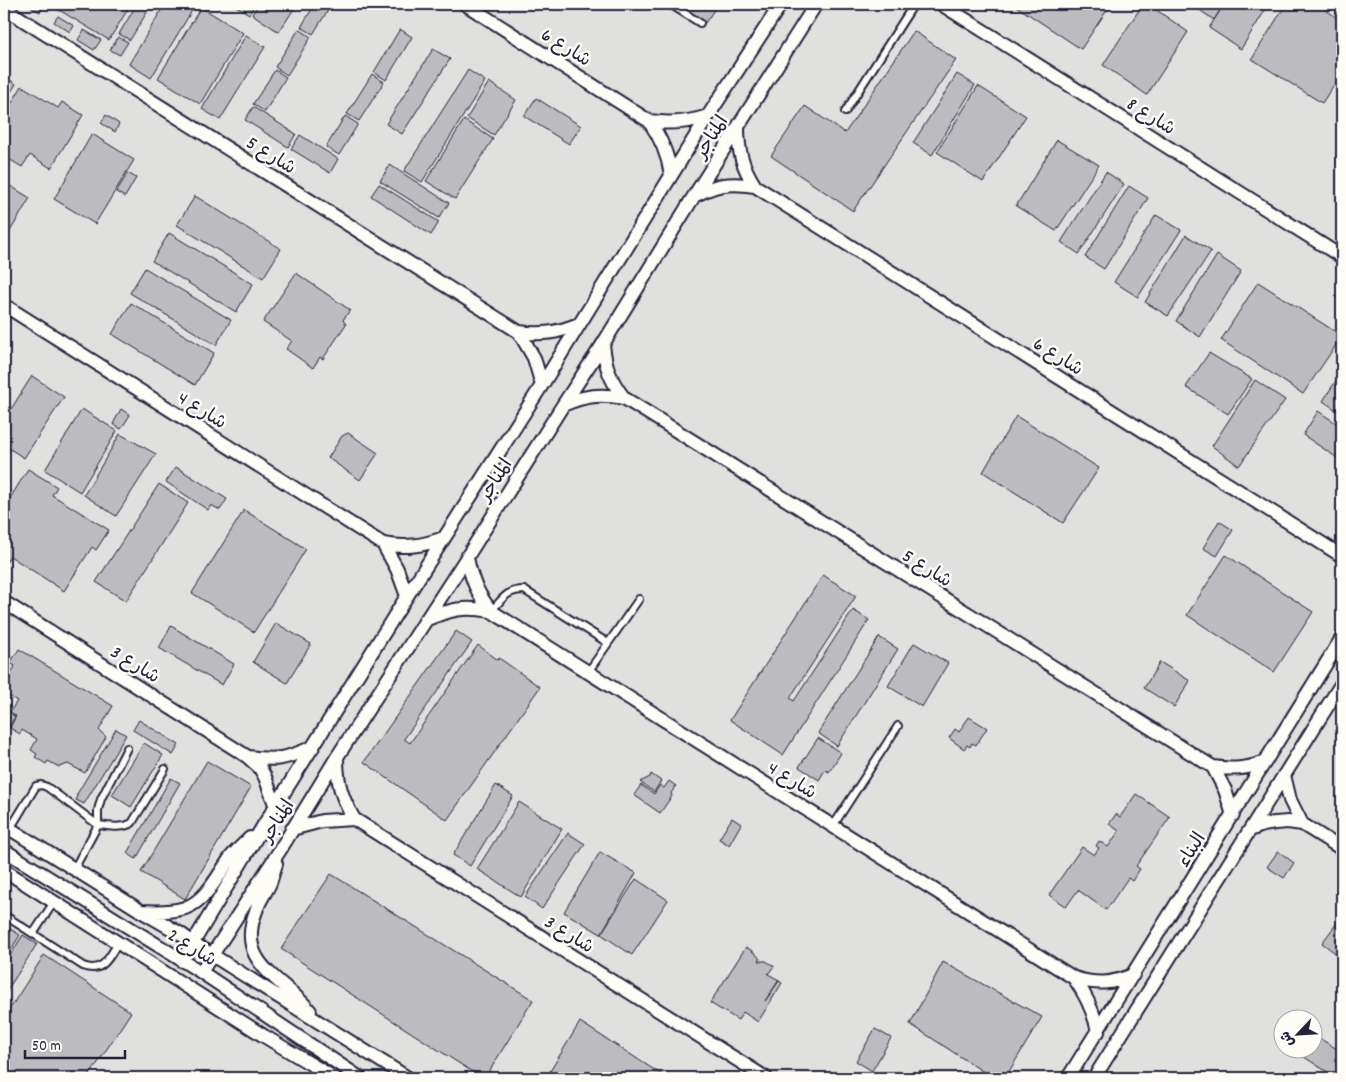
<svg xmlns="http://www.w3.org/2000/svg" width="1346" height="1082" font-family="Dekko,'Playpen Sans Arabic',sans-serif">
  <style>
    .built { fill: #e0e0df; fill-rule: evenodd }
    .building { fill: #bcbcc0; stroke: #22223b }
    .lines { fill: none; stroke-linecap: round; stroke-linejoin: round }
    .lane-casing { stroke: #22223b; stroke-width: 10 }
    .street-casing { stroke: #22223b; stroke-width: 16 }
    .lane { stroke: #fdfcf7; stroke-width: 6 }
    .street { stroke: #fdfcf7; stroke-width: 12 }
    .labels { text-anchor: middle; stroke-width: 5; stroke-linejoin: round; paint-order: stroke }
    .street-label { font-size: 19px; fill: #22223b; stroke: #fdfcf7 }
  </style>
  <rect width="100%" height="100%" fill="#f0efec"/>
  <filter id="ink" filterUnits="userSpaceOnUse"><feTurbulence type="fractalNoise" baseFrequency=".02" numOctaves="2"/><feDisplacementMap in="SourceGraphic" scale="10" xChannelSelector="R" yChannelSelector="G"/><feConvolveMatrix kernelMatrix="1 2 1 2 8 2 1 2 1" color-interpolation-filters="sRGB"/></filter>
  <g filter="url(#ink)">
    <path class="built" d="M4,4H1342V1078H4ZM1284,1020H1314V1050H1284Z"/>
    <path class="building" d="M31,4H42L44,5L40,12L29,6Z
      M49,4H131L109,40Z
      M137,4H152L130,40L119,34Z
      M165,4H196L151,78L129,64Z
      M233,4H255L249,14Z
      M259,4H297L279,32L252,14Z
      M315,4H332L313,34L301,27Z
      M677,4H718L705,23Z
      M1013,4H1111L1081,49Z
      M1143,4H1148L1188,32L1147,95L1103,65Z
      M1191,4H1224L1214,20Z
      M1224,4H1269L1241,49L1209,28Z
      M1286,4H1317L1342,21V72L1322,103L1252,59Z
      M201,7L243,33L200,104L158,78Z
      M58,16L74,26L70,32L54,22Z
      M299,29L311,37L287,75L275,67Z
      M400,29L412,37L386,80L374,72Z
      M84,30L101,40L94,50L78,40Z
      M914,31L956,60L853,211L771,156L805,106L845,133Z
      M246,35L265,47L220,120L202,109Z
      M118,37L128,42L120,55L110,50Z
      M433,49L450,59L402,134L386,124Z
      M275,70L286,77L265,112L253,104Z
      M468,70L485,81L422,182L404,171Z
      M372,74L384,82L359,121L347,114Z
      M957,74L975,85L932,155L913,143Z
      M4,76L16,84L4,103Z
      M489,82L516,100L494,135L467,118Z
      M22,86L58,108L62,102L83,115L51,168L30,155L22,167L4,156V116Z
      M978,86L1026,116L983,182L937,152Z
      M536,98L581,126L569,144L524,116Z
      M253,107L296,134L288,147L245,120Z
      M106,115L119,124L115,132L101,123Z
      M345,116L358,124L339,155L326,147Z
      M464,120L493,139L455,199L426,181Z
      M92,134L134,160L95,224L54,199Z
      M300,135L338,159L330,173L291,149Z
      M1057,140L1099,165L1056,231L1016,206Z
      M390,165L449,203L439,218L380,181Z
      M1106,172L1124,184L1079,254L1061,242Z
      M128,173L136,178L125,197L116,192Z
      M4,182L30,198L6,238L4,237Z
      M379,184L439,222L431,235L371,196Z
      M1129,186L1148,198L1104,269L1085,257Z
      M195,196L281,249L263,278L177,225Z
      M1156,215L1181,230L1138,297L1114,282Z
      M169,233L253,284L236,312L152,261Z
      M1186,235L1211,251L1168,316L1145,302Z
      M1217,255L1241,271L1200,337L1176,321Z
      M145,268L231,320L216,345L130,293Z
      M296,273L350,310L343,320L346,324L323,359L320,357L313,368L286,349L292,341L263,322Z
      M1258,282L1342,336L1303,394L1221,340Z
      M131,303L214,353L195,385L112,334Z
      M1209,353L1252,379L1228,414L1186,387Z
      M1342,371V414L1323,401Z
      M32,376L64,397L24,458L4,445V420Z
      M1255,380L1285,400L1239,466L1212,446Z
      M82,409L117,431L80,492L45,470Z
      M121,409L130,415L121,429L113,424Z
      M1318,411L1342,427V461L1303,435Z
      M1016,416L1099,468L1063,523L983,472Z
      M348,433L378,453L360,480L328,458L342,436Z
      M120,434L156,454L116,516L84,495Z
      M176,467L227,499L220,510L211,505L208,510L166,482Z
      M28,469L57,487L52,495L109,530L96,550L92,547L64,591L10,556L6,563L4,561V508Z
      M159,484L188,503L126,601L96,582Z
      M244,510L306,549L254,632L192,593Z
      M1219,521L1233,530L1217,556L1203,548Z
      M1226,555L1313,612L1274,672L1187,615Z
      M823,575L856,596L790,698L794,701L853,610L869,620L783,755L730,720Z
      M276,623L311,644L287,683L253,662Z
      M171,626L234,664L222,685L159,648Z
      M456,631L472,642L404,739L410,743L478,645L498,660L499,658L540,687L447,820L364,762Z
      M879,637L898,649L837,746L818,733Z
      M914,643L948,663L922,707L888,686Z
      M19,649L113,706L99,730L106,737L85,773L68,764L59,767L48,761L46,764L35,757L37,754L31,750L37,739L22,730L20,734L10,728L16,716L10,712L17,701L4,693V679L6,675L9,677L15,666L10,663Z
      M1160,662L1190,681L1174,707L1144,688Z
      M4,697L6,700L4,707L15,717L4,734Z
      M969,717L987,728L976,745L972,743L970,747L967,745L964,749L949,738L955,729L959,732Z
      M139,720L179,745L173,755L133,730Z
      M116,729L126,735L84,804L76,800L77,794Z
      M818,738L841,753L829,772L825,770L819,780L799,767Z
      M144,743L163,755L131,807L112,795Z
      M207,761L251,787L185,899L141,872Z
      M651,774L661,781L654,792L640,782L650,777Z
      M171,778L180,783L136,859L127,853Z
      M669,781L676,786L671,793L672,796L660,813L634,795L641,785L654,794L660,785L664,788Z
      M496,785L513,796L470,866L453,855Z
      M1136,794L1170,817L1136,866L1140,869L1132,881L1128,878L1106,910L1078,890L1066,907L1049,895L1082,847L1094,855L1099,848L1096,846L1099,841L1108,847L1119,831L1109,824L1116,814L1120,817Z
      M519,802L562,829L521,897L477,869Z
      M732,818L741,824L729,845L719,839Z
      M568,833L585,844L542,909L525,897Z
      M1278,851L1294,863L1284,878L1267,867Z
      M600,852L636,873L601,934L564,912Z
      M331,874L533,1000L485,1078H482L281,949Z
      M636,879L668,900L632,955L601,934Z
      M1342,916V958L1322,943Z
      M4,925L20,935L4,961Z
      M23,935L37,944L4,995V965Z
      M746,947L755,953L760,959L759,961H766L774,966L768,974L779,980L765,1001L779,981L782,983L758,1022L743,1012L738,1020L710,1003Z
      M44,955L131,1012L88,1078H4V1018Z
      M943,962L1042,1017L1005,1078H993L910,1024Z
      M580,1022L667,1078H546Z
      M875,1029L891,1038L872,1071L856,1061Z
      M1284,1030V1044L1276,1038Z
      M1314,1035L1342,1052V1078H1337L1293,1050H1314Z
      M920,1070L923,1072L922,1074L924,1076L928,1074L931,1075L929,1078H915L917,1076L919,1078L921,1076L918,1074Z"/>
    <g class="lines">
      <defs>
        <path id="lane" d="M670,4L700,23
          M845,112L914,4
          M491,611C503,599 506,590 524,590L608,643
          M588,672L639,599
          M833,826L898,726
          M10,829L36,786L41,785L47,787L98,825V810L101,799L127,748
          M74,869L98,825C110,826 122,829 132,823L165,769
          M4,915L83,966C103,974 109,957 118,943
          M33,934L54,902"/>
        <path id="street" d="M465,4L649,121C661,138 668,154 671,175
          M941,4L1342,257
          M4,8L519,332L534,358L542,385
          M649,121C670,124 688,123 708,116
          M738,127C738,151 742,166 755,186
          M694,196C716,184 730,182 755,186L1342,556
          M4,305L383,544C406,548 422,546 444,538
          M519,332C542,335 557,333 579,324
          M603,344C605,366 610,380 624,398L1213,767C1232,770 1247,769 1265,762
          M563,405C585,395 600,394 624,398
          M383,544L397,569L407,596
          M467,557C471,579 477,593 491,611L1074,978C1097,985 1111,984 1133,975
          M4,602L248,757L260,768L265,777L276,807
          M425,620C451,609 464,606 491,611
          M248,757C277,761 286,759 313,747
          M337,757C337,782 341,797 354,819L766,1078
          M1213,767L1225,790L1233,815
          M1284,775L1290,800L1302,824
          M4,825L141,911L181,934L193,943L408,1078
          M292,829L322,821L354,819
          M1250,830L1263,825L1275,823L1288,822L1302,824L1342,849
          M4,850L201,972L360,1078
          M276,864C274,870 272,877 270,883C266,892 259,901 256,911C235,964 282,977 310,1011
          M4,870L264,1036L334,1078
          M142,911C157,912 171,912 185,908C207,900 218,875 231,857C237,850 244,844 250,838
          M182,961L265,823L407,596L542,385L708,116L781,4
          M201,972L280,850L337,757L467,557L563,405L603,344L694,196L816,4
          M1074,978C1086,995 1094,1011 1098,1032
          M1068,1078L1342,638
          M1094,1078L1342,683"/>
      </defs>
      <use href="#lane" class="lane-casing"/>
      <use href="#street" class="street-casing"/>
      <use href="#lane" class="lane"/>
      <use href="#street" class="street"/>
    </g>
  </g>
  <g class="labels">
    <g class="street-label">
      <text transform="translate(567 46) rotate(32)" y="7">شارع 6</text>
      <text transform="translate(1152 115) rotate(32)" y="7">شارع 8</text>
      <text transform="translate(710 136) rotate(-58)" y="7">المناجر</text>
      <text transform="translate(272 154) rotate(32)" y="7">شارع 5</text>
      <text transform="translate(1059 355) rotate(32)" y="7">شارع 6</text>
      <text transform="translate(203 409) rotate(32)" y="7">شارع 4</text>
      <text transform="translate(494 479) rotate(-58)" y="7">المناجر</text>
      <text transform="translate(928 567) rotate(32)" y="7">شارع 5</text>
      <text transform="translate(136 663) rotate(32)" y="7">شارع 3</text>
      <text transform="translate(793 779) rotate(32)" y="7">شارع 4</text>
      <text transform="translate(276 820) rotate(-58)" y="7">المناجر</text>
      <text transform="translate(1190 849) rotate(-58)" y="7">البناء</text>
      <text transform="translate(570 933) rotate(32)" y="7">شارع 3</text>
      <text transform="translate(193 946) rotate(32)" y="7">شارع 2</text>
    </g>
  </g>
  <rect width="1346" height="1082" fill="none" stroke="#fdfcf7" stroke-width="20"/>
  <rect x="10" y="10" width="1326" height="1062" fill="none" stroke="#22223b" stroke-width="2" filter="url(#ink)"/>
  <g transform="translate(1298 1034) rotate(245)"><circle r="24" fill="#fdfcf7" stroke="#a5a5ac"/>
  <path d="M0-4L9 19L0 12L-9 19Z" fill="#22223b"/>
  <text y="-8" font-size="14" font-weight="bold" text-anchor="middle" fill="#22223b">ش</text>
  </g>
  <path d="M25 1050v8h100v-8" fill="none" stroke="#22223b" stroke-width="2.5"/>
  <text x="32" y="1050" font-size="15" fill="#22223b" stroke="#fdfcf7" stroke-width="4" paint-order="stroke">50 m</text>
</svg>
